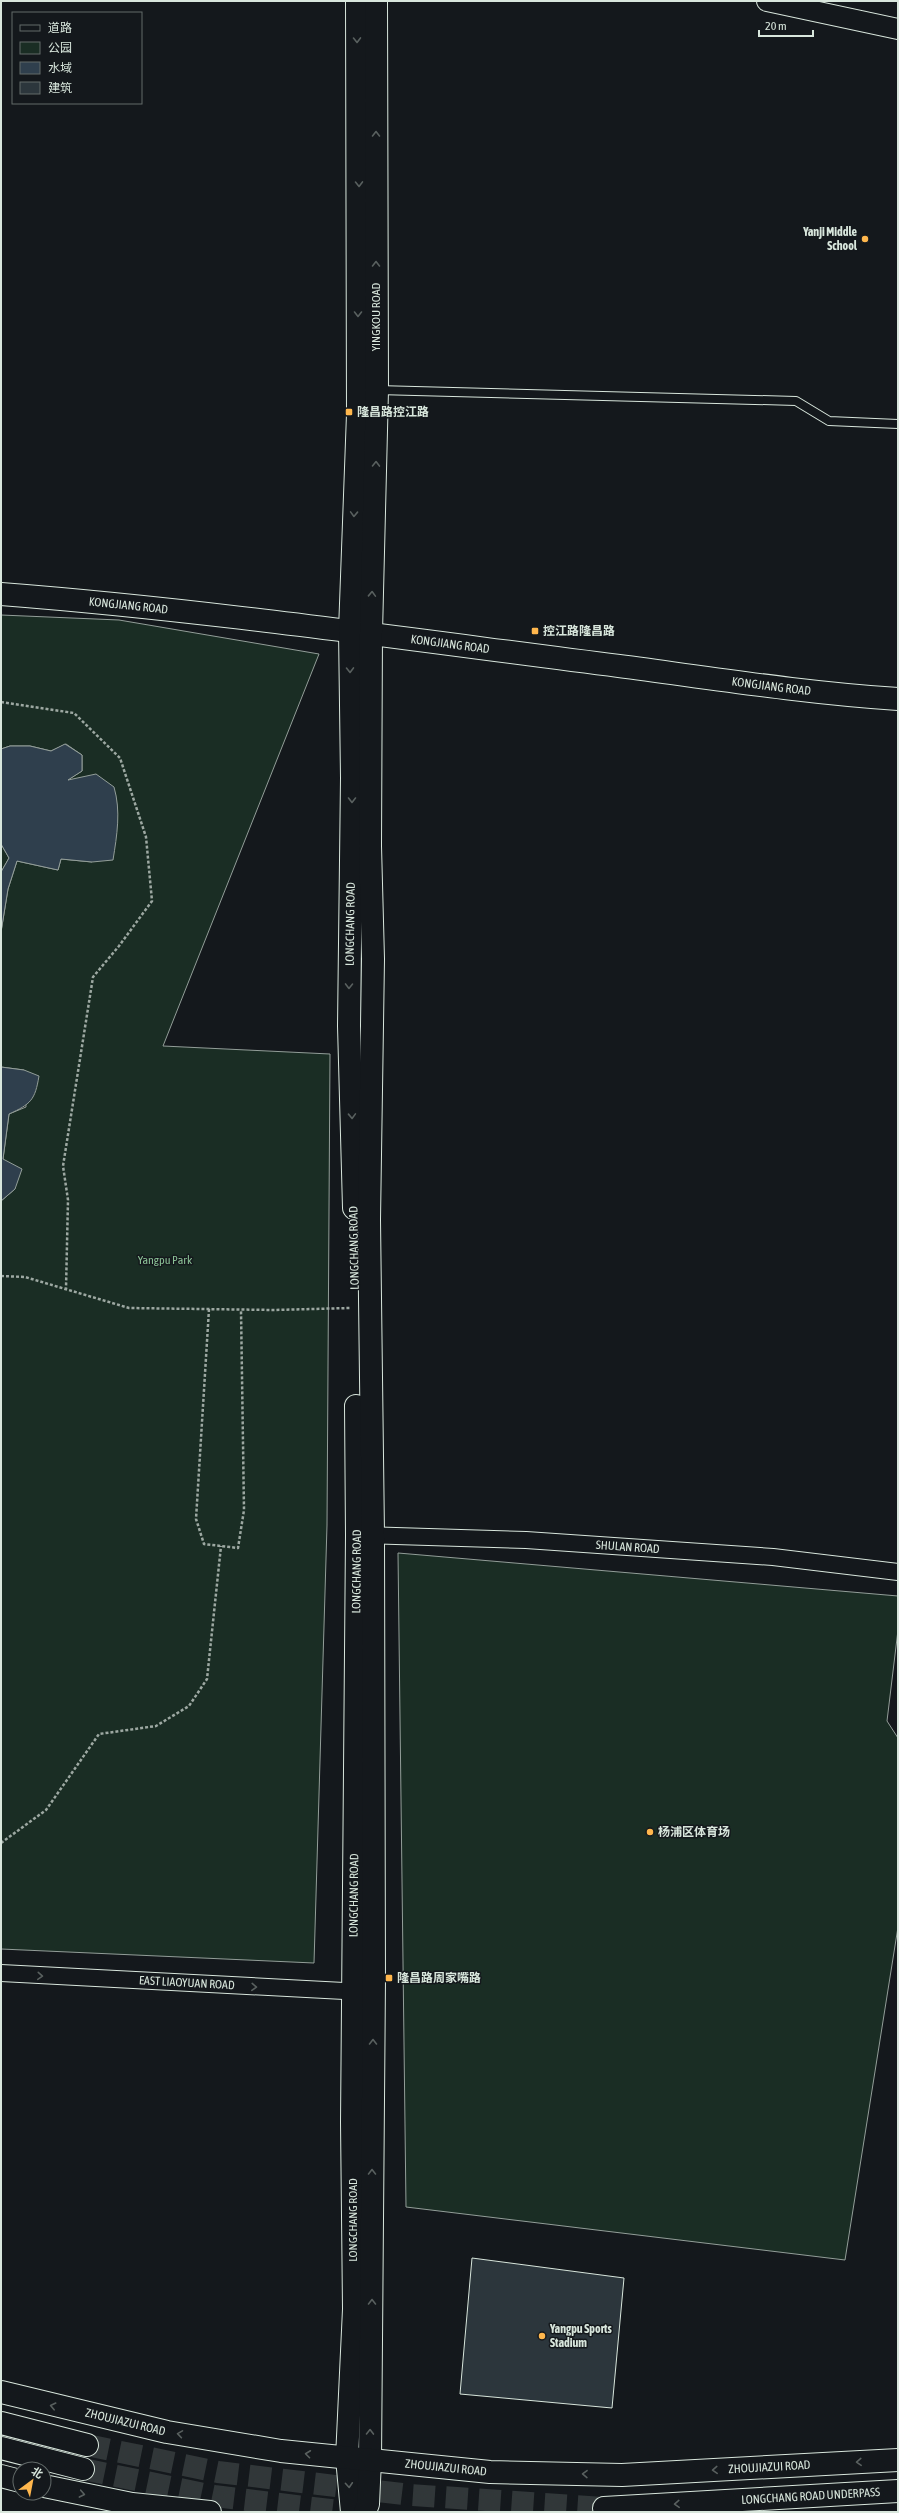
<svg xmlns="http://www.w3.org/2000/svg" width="899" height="2513" font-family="'Asap Condensed','Noto Sans SC',sans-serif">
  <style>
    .green { fill: #1a2d24; stroke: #939e99 }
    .water { fill: #2f3f4d; stroke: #939e99 }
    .building { fill: #2c363c; stroke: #d8e6dc }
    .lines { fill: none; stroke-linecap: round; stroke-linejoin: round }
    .primary-tunnel { stroke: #313739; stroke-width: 22; stroke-dasharray: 22 11; stroke-linecap: butt }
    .service-casing { stroke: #d8e6dc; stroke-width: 10 }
    .minor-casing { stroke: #d8e6dc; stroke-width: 18 }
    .tertiary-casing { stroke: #d8e6dc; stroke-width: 22 }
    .secondary-casing { stroke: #d8e6dc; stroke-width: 24 }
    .primary-casing { stroke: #d8e6dc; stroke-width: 24 }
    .path { stroke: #9da8a2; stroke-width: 2.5; stroke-dasharray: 3 2; stroke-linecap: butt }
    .service { stroke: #14181c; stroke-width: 8 }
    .minor { stroke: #14181c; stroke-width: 16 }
    .tertiary { stroke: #14181c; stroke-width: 20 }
    .secondary { stroke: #14181c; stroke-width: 22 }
    .primary { stroke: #14181c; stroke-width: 22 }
    .oneway { stroke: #59605f }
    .poi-dot { fill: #ffb74d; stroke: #14181c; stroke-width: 1.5 }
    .labels { text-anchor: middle; stroke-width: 3; stroke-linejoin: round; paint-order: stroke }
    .poi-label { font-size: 12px; font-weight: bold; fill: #d8e6dc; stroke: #14181c; text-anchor: start }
    .street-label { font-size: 12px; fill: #d8e6dc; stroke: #14181c }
    .park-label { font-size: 12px; fill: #8ac095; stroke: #14181c }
  </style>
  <rect width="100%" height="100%" fill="#14181c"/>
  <path class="green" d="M1,615L119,620L319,654L163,1046L330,1054L327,1525L314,1963L1,1949V1201L15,1189L3,1159L9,1114L26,1107L24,1070L1,1067V932L8,889L17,861L58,870L61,859L92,862L66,781L82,771V755L66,744L51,751L30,746H10L1,749Z
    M1,844L9,858L1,872Z
    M398,1553L898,1596V1630L887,1721L898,1738V1927L845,2260L406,2207Z"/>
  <path class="water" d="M65,744L82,755V771L68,780L96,774L114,787C121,811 117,835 113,860L92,862L61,859L58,870L17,861L8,889L1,932V872L9,858L1,844V749L10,746H30L51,751Z
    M1,1067L24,1070L39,1076C35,1100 31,1104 9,1114L3,1159L22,1169L15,1189L1,1201Z"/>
  <path class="building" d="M472,2258L624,2278L612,2408L460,2394Z"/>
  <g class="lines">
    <path class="primary-tunnel" d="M87,2445L218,2472L411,2495L604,2508
      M83,2469L214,2496L347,2512"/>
    <defs>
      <path id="service" d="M377,390L796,401L829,421L898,424"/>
      <g id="minor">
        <path id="s1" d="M363,1535L526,1540L773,1557L898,1572"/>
        <path id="s2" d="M1,1973L363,1992"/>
      </g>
      <path id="tertiary" d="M767,1L898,29"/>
      <g id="secondary">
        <path id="s3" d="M1,594C208,610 413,640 619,666C711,678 805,693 898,699"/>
        <path id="s4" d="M354,1208L349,1026L352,778L350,631L358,414L357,1"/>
        <path id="s5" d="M352,2512L347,2458L354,2309L352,2122L357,1535L356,1406"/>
        <path d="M365,2512L368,2504L370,2460L374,1979L373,1534L369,1220L373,959L370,846L371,633L377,390L376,1"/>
      </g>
      <g id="primary">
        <path id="s6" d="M1,2392L167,2432L281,2451L490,2472L622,2475L898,2460"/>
        <path d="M1,2423L87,2445"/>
        <path d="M1,2448L83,2469"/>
        <path d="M1,2476L20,2481"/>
        <path d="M44,2486L132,2504L210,2512"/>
        <path id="s7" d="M604,2508L898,2491"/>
      </g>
    </defs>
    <use href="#service" class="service-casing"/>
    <use href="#minor" class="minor-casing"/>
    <use href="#tertiary" class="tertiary-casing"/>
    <use href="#secondary" class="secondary-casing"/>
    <use href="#primary" class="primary-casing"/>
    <path class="path" d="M1,702L74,713L120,758L146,837L152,901L119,946L93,977L63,1166L68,1200L66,1289
      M1,1276L25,1277L129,1308L274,1310L350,1308
      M209,1309L196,1519L204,1544L238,1548L244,1510L241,1310
      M1,1843L46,1810L99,1734L156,1726L189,1706L207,1679L221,1546"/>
    <use href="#service" class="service"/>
    <use href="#minor" class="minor"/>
    <use href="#tertiary" class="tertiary"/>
    <use href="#secondary" class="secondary"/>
    <use href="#primary" class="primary"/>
  </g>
  <defs><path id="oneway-chevron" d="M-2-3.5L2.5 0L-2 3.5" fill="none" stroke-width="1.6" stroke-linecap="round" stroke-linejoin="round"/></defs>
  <g class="oneway">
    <use href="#oneway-chevron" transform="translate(357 40) rotate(89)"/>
    <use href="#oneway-chevron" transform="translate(376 134) rotate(-90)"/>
    <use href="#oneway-chevron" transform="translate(359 184) rotate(89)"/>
    <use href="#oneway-chevron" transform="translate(376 264) rotate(-90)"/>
    <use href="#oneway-chevron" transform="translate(358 314) rotate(90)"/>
    <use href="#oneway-chevron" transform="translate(376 464) rotate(-89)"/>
    <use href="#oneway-chevron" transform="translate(354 514) rotate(92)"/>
    <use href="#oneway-chevron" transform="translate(372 594) rotate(-88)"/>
    <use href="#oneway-chevron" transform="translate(350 670) rotate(89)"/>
    <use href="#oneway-chevron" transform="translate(352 800) rotate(90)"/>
    <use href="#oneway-chevron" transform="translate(349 986) rotate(91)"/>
    <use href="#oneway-chevron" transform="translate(352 1116) rotate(88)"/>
    <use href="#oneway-chevron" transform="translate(40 1976) rotate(4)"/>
    <use href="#oneway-chevron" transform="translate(254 1987) rotate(3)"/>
    <use href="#oneway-chevron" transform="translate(373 2042) rotate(-90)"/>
    <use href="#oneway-chevron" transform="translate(372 2172) rotate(-90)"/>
    <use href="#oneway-chevron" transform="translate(372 2302) rotate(-90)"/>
    <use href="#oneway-chevron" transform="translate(53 2406) rotate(-167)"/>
    <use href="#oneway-chevron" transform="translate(370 2432) rotate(-89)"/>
    <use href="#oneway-chevron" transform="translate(180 2434) rotate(-171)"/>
    <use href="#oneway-chevron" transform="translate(308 2454) rotate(-173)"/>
    <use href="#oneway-chevron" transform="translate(859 2462) rotate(177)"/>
    <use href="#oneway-chevron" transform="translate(715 2470) rotate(177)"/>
    <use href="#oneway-chevron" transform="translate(585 2474) rotate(-179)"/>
    <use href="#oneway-chevron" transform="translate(349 2485) rotate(86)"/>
    <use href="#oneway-chevron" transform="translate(82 2494) rotate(11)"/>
    <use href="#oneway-chevron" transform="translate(677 2504) rotate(177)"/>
  </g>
  <g class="poi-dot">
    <circle cx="865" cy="239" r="4"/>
    <rect x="345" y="408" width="8" height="8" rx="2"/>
    <rect x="531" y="627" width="8" height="8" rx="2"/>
    <circle cx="650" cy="1832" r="4"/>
    <rect x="385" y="1974" width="8" height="8" rx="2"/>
    <circle cx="542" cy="2336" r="4"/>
  </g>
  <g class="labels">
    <g class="poi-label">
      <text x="857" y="236" text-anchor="end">Yanji Middle<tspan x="857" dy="14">School</tspan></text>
      <text x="357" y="416">隆昌路控江路</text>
      <text x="543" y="635">控江路隆昌路</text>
      <text x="658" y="1836">杨浦区体育场</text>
      <text x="397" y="1982">隆昌路周家嘴路</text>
      <text x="550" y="2333">Yangpu Sports<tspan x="550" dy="14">Stadium</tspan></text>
    </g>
    <g class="street-label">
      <text transform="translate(376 317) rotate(-90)" y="4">YINGKOU ROAD</text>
      <text dy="4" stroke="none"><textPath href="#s3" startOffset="128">KONGJIANG ROAD</textPath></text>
      <text dy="4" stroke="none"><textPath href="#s3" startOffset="452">KONGJIANG ROAD</textPath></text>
      <text dy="4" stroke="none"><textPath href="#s3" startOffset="776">KONGJIANG ROAD</textPath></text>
      <text dy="4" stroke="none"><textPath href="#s4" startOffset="284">LONGCHANG ROAD</textPath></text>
      <text transform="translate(354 1248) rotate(-91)" y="4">LONGCHANG ROAD</text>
      <text dy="4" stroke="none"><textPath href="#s1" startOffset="265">SHULAN ROAD</textPath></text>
      <text dy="4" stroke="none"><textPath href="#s5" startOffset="941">LONGCHANG ROAD</textPath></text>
      <text dy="4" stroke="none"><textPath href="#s5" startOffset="617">LONGCHANG ROAD</textPath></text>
      <text dy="4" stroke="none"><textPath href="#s2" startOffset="186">EAST LIAOYUAN ROAD</textPath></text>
      <text transform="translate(353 2220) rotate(-90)" y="4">LONGCHANG ROAD</text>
      <text dy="4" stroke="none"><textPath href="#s6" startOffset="128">ZHOUJIAZUI ROAD</textPath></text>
      <text dy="4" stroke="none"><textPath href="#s6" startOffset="776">ZHOUJIAZUI ROAD</textPath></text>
      <text dy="4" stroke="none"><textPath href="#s6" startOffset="452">ZHOUJIAZUI ROAD</textPath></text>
      <text dy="4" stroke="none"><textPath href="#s7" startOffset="207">LONGCHANG ROAD UNDERPASS</textPath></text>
    </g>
    <g class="park-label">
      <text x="165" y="1264">Yangpu Park</text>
    </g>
  </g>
  <rect width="899" height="2513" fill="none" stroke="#d8e6dc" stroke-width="4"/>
  <rect x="12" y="12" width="130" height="92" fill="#14181c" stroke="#626a69"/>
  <rect x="20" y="25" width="20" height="6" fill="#14181c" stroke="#626a69"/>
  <text x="48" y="32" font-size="12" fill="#d8e6dc">道路</text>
  <rect x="20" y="42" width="20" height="12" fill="#1a2d24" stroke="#626a69"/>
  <text x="48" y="52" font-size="12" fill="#d8e6dc">公园</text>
  <rect x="20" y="62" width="20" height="12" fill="#2f3f4d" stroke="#626a69"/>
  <text x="48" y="72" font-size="12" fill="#d8e6dc">水域</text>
  <rect x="20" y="82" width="20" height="12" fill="#2c363c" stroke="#626a69"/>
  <text x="48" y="92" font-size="12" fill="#d8e6dc">建筑</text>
  <g transform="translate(32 2481) rotate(32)"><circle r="19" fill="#14181c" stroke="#626a69"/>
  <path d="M0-3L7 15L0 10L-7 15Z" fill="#ffb74d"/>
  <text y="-6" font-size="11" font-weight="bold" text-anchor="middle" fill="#d8e6dc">北</text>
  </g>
  <path d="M759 30v6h54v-6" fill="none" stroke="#d8e6dc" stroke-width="2"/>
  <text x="765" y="30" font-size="12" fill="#d8e6dc" stroke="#14181c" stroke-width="3" paint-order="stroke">20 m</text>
</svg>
